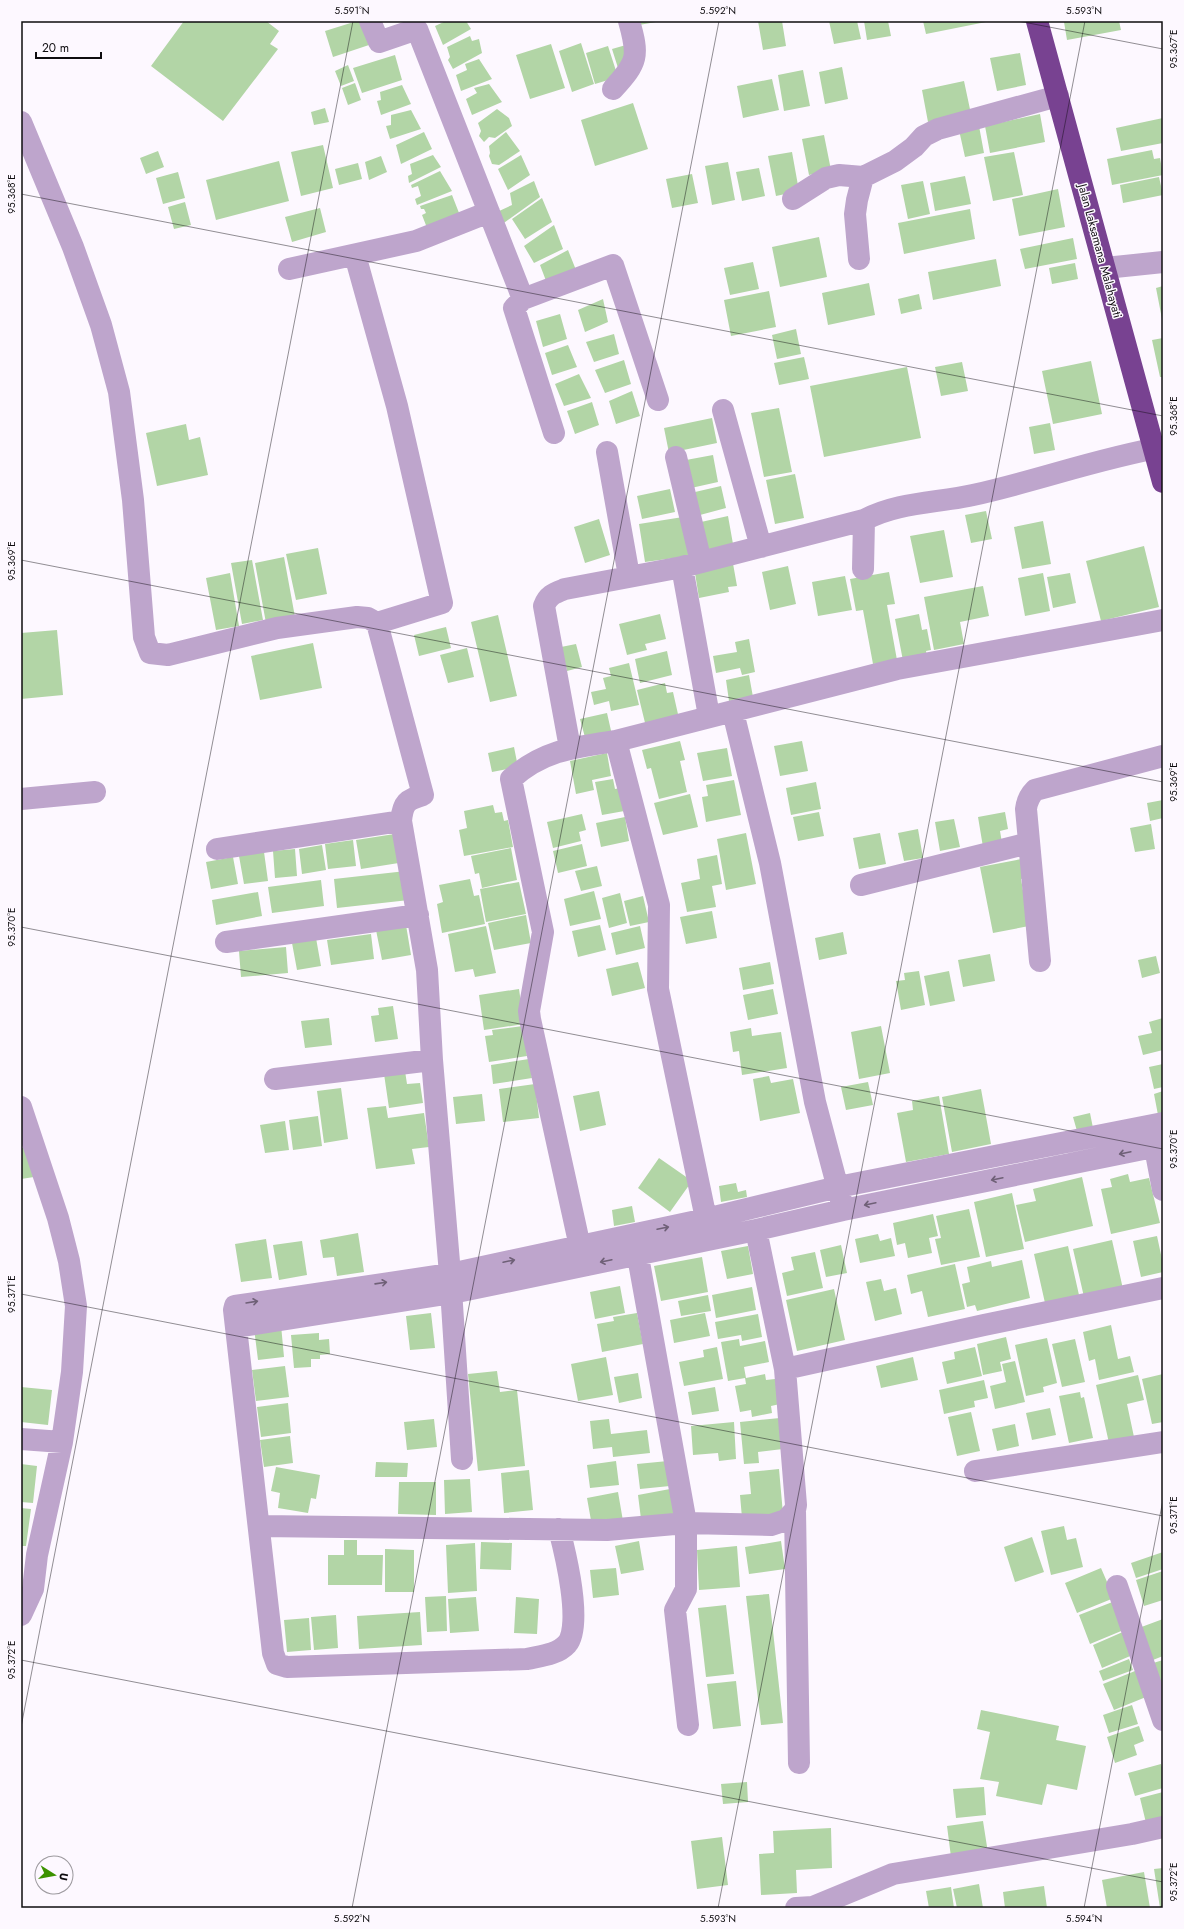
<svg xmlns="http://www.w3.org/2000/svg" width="1184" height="1929" font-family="Jost,sans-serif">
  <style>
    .building { fill: #b2d5a6 }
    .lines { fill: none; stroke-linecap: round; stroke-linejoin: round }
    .minor { stroke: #bea5cc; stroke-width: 22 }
    .highway { stroke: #784291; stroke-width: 22 }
    .oneway { stroke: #6f6077 }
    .ticks { fill: none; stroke: #0e0c0f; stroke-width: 1; stroke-opacity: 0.45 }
    .labels { text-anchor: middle; stroke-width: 3; stroke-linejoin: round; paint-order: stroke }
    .street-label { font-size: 12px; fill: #0e0c0f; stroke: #fdf8ff }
    .neatline { fill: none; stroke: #0e0c0f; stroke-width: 1.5 }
    .ticks-label { font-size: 10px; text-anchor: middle; fill: #0e0c0f }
  </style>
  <rect width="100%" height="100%" fill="#fdf8ff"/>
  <path class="building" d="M184,21H266L279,31L270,44L278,49L223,121L151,66Z
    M357,21H361L369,45L333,57L325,31Z
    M446,21H466L471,29L443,45L435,26Z
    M638,21H656V22L639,25Z
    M758,21H782L786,46L763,50Z
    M829,21H857L861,39L834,44Z
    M864,21H888L891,36L867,40Z
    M923,21H986V22L926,34Z
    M1067,21H1119L1121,30L1067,40L1064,22Z
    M470,36L472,41L479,39L482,53L453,69L448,60L450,57L447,47Z
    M581,43L594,84L572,92L559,51Z
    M551,44L565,88L530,99L516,55Z
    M626,45L632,64L618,68L612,49Z
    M608,46L618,77L595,84L586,53Z
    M1020,53L1026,85L997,91L990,58Z
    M395,55L402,80L362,93L353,68Z
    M479,59L492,79L461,91L456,75L467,70L465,64Z
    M348,65L354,81L341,86L335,71Z
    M842,67L848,99L825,104L819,72Z
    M803,70L810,106L784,111L778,75Z
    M772,79L779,110L743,118L737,86Z
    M964,81L971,114L928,122L922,90Z
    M355,83L361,100L348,105L342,88Z
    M489,84L502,102L472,115L466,99L477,93L474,88Z
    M402,85L411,104L381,115L377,101L381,100L380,92Z
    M633,103L648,149L595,166L581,120Z
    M325,108L329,122L314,125L311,112Z
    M497,109L509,118L512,126L495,138L489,137L484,142L479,136L481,131L478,123Z
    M411,110L421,129L390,139L386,126L391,125V115Z
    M1040,114L1045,142L990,153L985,126Z
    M1163,118V143L1121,151L1116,128Z
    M979,126L984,153L965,157L959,130Z
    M424,132L432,149L401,164L396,145Z
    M506,132L520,151L499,165L492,164L489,156L490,153L489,146Z
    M824,135L831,170L809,175L802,139Z
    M323,145L333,188L301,196L291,152Z
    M1152,150L1154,159L1160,158L1163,175L1112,185L1107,159Z
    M158,151L164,167L146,174L140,158Z
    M792,152L799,191L776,196L768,156Z
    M1014,152L1023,195L993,201L984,157Z
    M433,155L441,167L409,183L408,176L412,174L410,164Z
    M521,155L530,175L508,190L498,169Z
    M381,156L387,172L369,180L365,162Z
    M279,161L289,201L216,220L206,180Z
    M728,162L735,200L712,205L705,166Z
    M358,163L362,179L339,185L335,169Z
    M759,168L765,196L742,201L736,172Z
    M440,171L452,191L417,205L415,199L421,196L418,186L412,188L411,185Z
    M178,172L185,198L163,204L156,178Z
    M692,174L698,203L672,208L666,179Z
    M965,176L971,204L935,211L930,183Z
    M1159,177L1163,195L1123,203L1120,185Z
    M534,181L540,197L501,225L497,212L512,205L510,193Z
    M923,181L930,214L908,219L901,185Z
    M1058,189L1065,227L1019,236L1012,199Z
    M452,195L461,218L429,233L422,215L426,213L424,209H421L420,206Z
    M542,198L552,222L525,239L512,219Z
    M185,202L191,225L174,229L168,207Z
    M320,208L326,232L292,242L285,217Z
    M970,209L975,239L904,254L898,223Z
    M554,225L563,249L534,263L524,246Z
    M819,237L827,277L780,287L772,247Z
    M1073,238L1077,259L1025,269L1020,249Z
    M568,250L578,275L548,286L540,265Z
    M996,259L1001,286L933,300L928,272Z
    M753,262L759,289L730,295L724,268Z
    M1075,263L1078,279L1052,284L1049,268Z
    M869,283L875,315L828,325L822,293Z
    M1163,286V319H1162L1156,288Z
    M769,291L776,327L731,336L724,300Z
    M919,294L922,309L901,314L898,299Z
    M603,299L608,322L585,332L578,310Z
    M560,314L567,339L543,347L536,321Z
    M796,329L801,354L777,359L772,335Z
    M614,334L619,354L594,362L586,342Z
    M1163,338V377H1160L1152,340Z
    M568,345L577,367L552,375L545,353Z
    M804,357L809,379L779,385L774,363Z
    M624,360L631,384L605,393L595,370Z
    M1091,361L1102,414L1053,424L1042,371Z
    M962,362L968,391L941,396L935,367Z
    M907,367L921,438L824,457L810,386Z
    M579,374L591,398L564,406L555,384Z
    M632,391L640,416L616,424L609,401Z
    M592,402L599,425L575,434L567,411Z
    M779,408L792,472L764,477L751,413Z
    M712,418L717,443L669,453L664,428Z
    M1050,423L1055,450L1034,454L1029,427Z
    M186,424L189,440L200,437L208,475L157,486L146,433Z
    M713,455L718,482L691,488L686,460Z
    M795,474L804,518L775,524L766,480Z
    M721,486L726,508L700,515L695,492Z
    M670,489L675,512L642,519L637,496Z
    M986,511L992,539L971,543L965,515Z
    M728,516L733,544L707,550L701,522Z
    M683,517L689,556L645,562L639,524Z
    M599,519L610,555L585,563L574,527Z
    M1043,521L1051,564L1022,569L1014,527Z
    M944,530L953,577L920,583L910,536Z
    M1144,546L1159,607L1101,621L1086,561Z
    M318,548L327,594L296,600L286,554Z
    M284,557L295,617L266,623L255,563Z
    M732,558L737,586L728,587L729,592L699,598L695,573Z
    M252,560L263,620L242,624L231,563Z
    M788,566L796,604L770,610L762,572Z
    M889,572L895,604L887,605L897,660L873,664L863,610L856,611L850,579Z
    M230,573L239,626L216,630L206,578Z
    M1043,573L1050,611L1025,616L1018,578Z
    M1070,573L1076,603L1053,608L1047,577Z
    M845,576L852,610L818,616L812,582Z
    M983,586L989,616L960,622L964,644L934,650L924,597Z
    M660,614L666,639L645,644L647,650L627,655L619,624Z
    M919,614L922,630L927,629L931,650L926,651L928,662L904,666L895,619Z
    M498,615L517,696L490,702L471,622Z
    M446,627L451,648L419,656L414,635Z
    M57,630L63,695L21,699V633Z
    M749,639L755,672L742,675L740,668L716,673L713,656L737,652L735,642Z
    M313,643L322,688L260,700L251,656Z
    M576,644L582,667L567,671L561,647Z
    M467,648L474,677L448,683L440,655Z
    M667,651L672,675L640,683L635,659Z
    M629,663L639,705L611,711L609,701L594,705L591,692L606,689L603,678L611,676L609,668Z
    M749,675L753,697L729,701L726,680Z
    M665,683L667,693L673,692L680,723L647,731L637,690Z
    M607,713L612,735L586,741L580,719Z
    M680,741L685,760L680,761L687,792L659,799L651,768L647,769L642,750Z
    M802,741L808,771L780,776L774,746Z
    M514,747L518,767L492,772L488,753Z
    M727,748L732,776L703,781L697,753Z
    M607,753L611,776L592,780L594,790L576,794L570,761Z
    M613,779L615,789L625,787L630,810L602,815L595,782Z
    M734,780L741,815L706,822L702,797L708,796L706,785Z
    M816,782L821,809L791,815L786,788Z
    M690,794L698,827L663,835L654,803Z
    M1163,800V818L1150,821L1147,803Z
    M493,805L495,813L502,812L504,821L508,820L513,847L464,856L459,830L467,828L464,811Z
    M819,812L824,836L798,841L793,817Z
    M1005,812L1008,829L1000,831L1002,843L983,847L978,817Z
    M582,814L586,830L579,832L581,841L553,848L547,822Z
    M625,817L629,841L601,847L596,823Z
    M954,819L960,847L940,851L935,822Z
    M1151,824L1155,849L1135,852L1130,828Z
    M918,829L923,858L904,861L898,833Z
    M401,833L405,862L361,869L356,840Z
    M746,833L756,884L726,890L717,839Z
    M880,833L886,864L859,869L853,838Z
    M353,840L356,866L328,869L325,844Z
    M582,844L587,866L558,873L553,851Z
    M322,845L326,870L302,874L299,849Z
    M511,848L517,880L482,888L479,873L475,874L471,856Z
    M295,849L297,876L275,878L273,851Z
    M264,852L268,881L244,884L239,856Z
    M717,855L722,884L712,886L716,907L687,912L681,883L700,879L697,859Z
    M233,857L238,884L211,889L206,862Z
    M1027,858L1030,877L1021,879L1029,926L993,933L980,867Z
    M597,866L602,886L581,891L575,871Z
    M406,871L409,900L337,908L334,879Z
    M470,879L474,896L479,895L485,924L442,933L437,904L443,902L439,885Z
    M321,880L324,906L272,913L268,887Z
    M519,882L526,914L486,922L480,889Z
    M594,891L601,919L570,926L564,899Z
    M258,892L262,916L216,925L212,900Z
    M620,893L627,923L609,928L602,898Z
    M643,896L649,922L630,926L624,901Z
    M712,911L717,938L686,944L680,917Z
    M526,915L531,943L494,950L488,923Z
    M406,925L411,955L382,960L376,930Z
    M600,925L606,950L578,957L572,931Z
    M486,926L496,973L475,977L473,969L455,972L448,934Z
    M640,926L645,948L616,955L611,933Z
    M843,932L847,954L819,960L815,938Z
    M371,934L374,959L331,965L327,940Z
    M316,938L321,966L297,970L292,943Z
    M286,947L288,973L241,977L239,951Z
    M990,954L995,981L963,987L958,960Z
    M1156,956L1160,973L1142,978L1138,960Z
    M638,962L645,988L612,996L606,969Z
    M770,962L774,984L743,990L739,968Z
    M919,971L925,1005L901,1010L896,981L905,980L904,973Z
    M949,971L955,1001L930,1006L924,976Z
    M519,989L524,1024L484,1030L479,995Z
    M773,989L778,1014L748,1020L743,995Z
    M393,1006L398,1039L375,1042L371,1016L379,1015L378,1008Z
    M329,1018L332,1045L305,1048L301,1021Z
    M1163,1018V1050L1143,1055L1138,1036L1152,1033L1149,1022Z
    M523,1026L527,1056L489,1062L485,1036L493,1035L492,1030Z
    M881,1026L890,1073L859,1079L851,1032Z
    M751,1028L752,1036L781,1032L787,1068L742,1075L739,1051L733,1052L730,1032Z
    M529,1059L532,1078L493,1084L491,1065Z
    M1163,1064V1087L1154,1089L1149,1067Z
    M405,1071L407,1084L420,1083L423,1103L389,1108L384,1074Z
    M769,1076L771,1083L793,1079L800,1113L760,1121L753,1079Z
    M868,1082L873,1105L846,1110L841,1087Z
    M535,1084L539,1118L503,1122L499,1089Z
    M341,1088L348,1139L324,1143L317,1091Z
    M981,1089L991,1144L952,1152L942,1097Z
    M599,1091L606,1125L580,1131L573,1096Z
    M1163,1091V1114L1158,1115L1154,1094Z
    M482,1094L485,1121L456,1124L453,1097Z
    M939,1096L949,1154L906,1162L897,1113L913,1110L912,1101Z
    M386,1106L388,1118L424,1113L429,1147L412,1149L415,1164L376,1169L367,1108Z
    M1090,1113L1093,1128L1077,1131L1073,1117Z
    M318,1116L322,1146L293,1150L289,1120Z
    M285,1121L289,1150L265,1153L260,1125Z
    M31,1147L34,1177L21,1179V1148Z
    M659,1158L692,1181L670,1212L638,1188Z
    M1128,1174L1130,1182L1149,1178L1160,1223L1111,1234L1101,1189L1112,1187L1110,1179Z
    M1082,1177L1093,1226L1025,1242L1016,1205L1036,1201L1033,1189Z
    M736,1183L738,1192L746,1190L747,1197L721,1202L719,1186Z
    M1012,1193L1024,1249L986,1257L974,1202Z
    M632,1206L635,1222L614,1226L612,1210Z
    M969,1209L980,1257L941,1265L935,1239L941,1238L936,1216Z
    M933,1214L938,1236L929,1238L932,1253L908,1258L905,1243L897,1245L893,1223Z
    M358,1233L364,1272L337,1276L334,1257L323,1258L320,1240Z
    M878,1234L880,1241L891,1238L895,1256L860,1263L855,1239Z
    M1157,1236L1163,1264V1272L1141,1277L1133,1241Z
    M266,1239L272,1278L241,1282L235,1244Z
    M1112,1240L1123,1289L1084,1297L1073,1249Z
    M302,1241L307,1275L279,1280L273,1245Z
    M841,1245L847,1273L826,1277L820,1250Z
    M748,1246L753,1274L727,1279L721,1251Z
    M1068,1246L1079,1295L1045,1303L1034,1254Z
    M815,1252L823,1288L787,1296L782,1273L794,1270L791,1257Z
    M702,1257L708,1292L661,1301L654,1266Z
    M1022,1260L1030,1298L977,1311L975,1305L967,1307L962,1284L970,1282L967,1267L991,1261L992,1267Z
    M955,1264L965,1309L928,1317L922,1291L911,1294L907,1275Z
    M881,1279L884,1291L896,1288L902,1314L875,1321L866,1282Z
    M620,1286L625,1313L595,1319L590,1292Z
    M752,1287L756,1310L716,1318L712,1295Z
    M834,1289L845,1340L797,1351L786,1300Z
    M708,1295L711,1311L681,1316L678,1301Z
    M431,1313L435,1348L410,1350L406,1316Z
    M637,1313L643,1344L602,1352L597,1324L614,1321L613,1317Z
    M705,1313L710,1336L674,1343L670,1320Z
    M758,1314L762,1337L742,1341L741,1335L718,1339L715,1322Z
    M281,1325L284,1357L258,1360L254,1328Z
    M1111,1325L1118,1359L1130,1356L1134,1372L1099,1380L1095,1359L1089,1361L1083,1332Z
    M319,1333V1340L329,1339L330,1354L320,1355V1359H311V1367L294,1368L291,1335Z
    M1006,1337L1011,1359L1000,1362L1002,1371L983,1375L977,1344Z
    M1047,1338L1057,1383L1043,1387L1044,1392L1026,1396L1015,1345Z
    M739,1339L740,1346L765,1341L769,1362L744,1367L746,1378L765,1374L766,1380L775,1379L780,1404L771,1406L772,1413L752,1417L751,1410L740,1412L735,1386L746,1384L745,1378L728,1381L721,1342Z
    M1075,1339L1085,1382L1062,1387L1052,1344Z
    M717,1347L723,1379L684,1386L679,1362L704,1357L703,1350Z
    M975,1347L982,1376L947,1384L942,1362L955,1359L954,1352Z
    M606,1357L613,1395L578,1401L571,1364Z
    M913,1357L918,1380L881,1388L876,1366Z
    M1015,1361L1025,1402L995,1409L990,1386L1006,1382L1002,1364Z
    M285,1366L289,1397L256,1401L252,1370Z
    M497,1371L500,1392L517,1390L525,1466L478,1471L468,1374Z
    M638,1373L642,1398L619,1403L614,1377Z
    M1163,1374V1422L1152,1424L1142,1379Z
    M1138,1375L1144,1400L1127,1404L1134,1437L1109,1443L1096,1385Z
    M984,1380L988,1398L974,1401L975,1407L944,1414L939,1390Z
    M21,1387L52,1390L48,1425L21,1422Z
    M715,1387L719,1411L692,1415L688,1392Z
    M1080,1392L1081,1398L1084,1397L1093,1438L1069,1443L1059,1396Z
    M288,1403L291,1433L261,1437L257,1407Z
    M1050,1408L1056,1435L1032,1440L1026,1413Z
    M971,1412L980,1451L957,1456L948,1417Z
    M780,1418L783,1449L758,1452L759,1463L744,1464L740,1422Z
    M434,1419L437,1447L407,1450L404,1422Z
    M609,1419L611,1434L647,1430L650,1453L613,1457L612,1447L593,1449L590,1421Z
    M734,1422L736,1459L719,1461L718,1453L693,1455L691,1426Z
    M1015,1424L1019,1446L997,1451L992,1429Z
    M290,1436L293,1463L264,1467L260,1440Z
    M616,1461L619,1485L590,1488L587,1465Z
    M668,1461L670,1486L640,1489L637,1464Z
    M376,1462L408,1463L407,1477H375Z
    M21,1464L37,1466L33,1503L21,1502Z
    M276,1467L320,1475L316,1499L311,1498L308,1513L278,1508L280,1493L271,1491Z
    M779,1469L783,1514L742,1518L740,1495L751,1494L749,1472Z
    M529,1470L533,1510L504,1513L501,1473Z
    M470,1479L472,1512L445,1514L444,1480Z
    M399,1482H436V1515L398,1514Z
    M670,1489L674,1514L641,1519L638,1495Z
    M618,1492L623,1521L592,1526L587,1498Z
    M21,1508L31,1509L26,1546H21Z
    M1064,1526L1067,1540L1076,1538L1083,1567L1051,1575L1041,1531Z
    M1032,1537L1044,1572L1015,1582L1004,1547Z
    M344,1540H357V1555H383L382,1585H328V1555H344Z
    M639,1541L644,1570L621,1574L615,1546Z
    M781,1541L785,1569L749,1574L745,1547Z
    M481,1542L512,1543L511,1570L480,1569Z
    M475,1543L477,1591L448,1593L446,1545Z
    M737,1546L740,1587L699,1590L697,1550Z
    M385,1549L414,1550V1592H385Z
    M1163,1552V1569L1136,1578L1131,1563Z
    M616,1568L619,1595L593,1598L590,1570Z
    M1101,1568L1114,1598L1077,1613L1065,1583Z
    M1163,1571V1600L1144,1606L1136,1580Z
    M769,1594L783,1723L761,1725L746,1596Z
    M446,1596L447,1631L427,1632L425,1597Z
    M476,1597L479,1631L450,1633L448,1599Z
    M516,1597L539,1599L537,1634L514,1633Z
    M1115,1601L1126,1629L1090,1644L1079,1615Z
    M726,1605L734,1674L706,1677L698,1608Z
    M420,1612L422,1645L359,1649L357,1616Z
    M336,1615L338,1648L314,1650L311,1617Z
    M309,1618L311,1650L287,1652L284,1620Z
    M1163,1619V1656L1148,1662L1136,1629Z
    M1125,1631L1135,1654L1102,1668L1093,1645Z
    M1129,1659L1133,1670L1103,1681L1099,1671Z
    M1163,1660V1686L1150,1664Z
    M1135,1671L1146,1697L1114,1710L1103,1684Z
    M736,1681L741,1726L713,1729L707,1684Z
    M1132,1705L1138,1724L1109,1733L1103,1715Z
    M981,1710L1059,1726L1056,1740L1086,1746L1077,1790L1047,1784L1042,1805L996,1796L999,1782L980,1779L990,1732L977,1729Z
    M1139,1726L1144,1741L1134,1745L1137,1755L1115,1763L1107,1737Z
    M1161,1764L1163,1771V1788L1135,1796L1128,1773Z
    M747,1782L748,1802L723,1804L721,1784Z
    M984,1787L986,1815L956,1818L953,1789Z
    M1163,1792V1822L1147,1827L1140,1798Z
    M983,1821L988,1853L951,1857L947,1826Z
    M831,1828L832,1868L796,1870L797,1893L761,1895L759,1854L774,1853L773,1831Z
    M722,1837L728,1885L697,1889L691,1841Z
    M1163,1868V1908H1160L1154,1869Z
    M1144,1872L1150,1908H1107L1102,1880Z
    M979,1884L983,1908H957L953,1889Z
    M1044,1886L1047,1908H1005L1003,1892Z
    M951,1887L954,1908H929L926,1891Z"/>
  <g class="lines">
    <path class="minor" d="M370,21L379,42L417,29L523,299L613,265L658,400
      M613,89C638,62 639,56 629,21
      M21,122L73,247L101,325L119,392L133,500L144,637L150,653L168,655L277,628L357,617L368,618L377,623L423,795C407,800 403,802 401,821L427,970L432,1060L450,1274L462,1459
      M793,199L826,178L839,175L863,177L895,161L914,147L924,136L938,129L1058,96
      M355,255L397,406L442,603L377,623
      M859,259L855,214L857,200L863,177
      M1105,268L1163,262
      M289,269L416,241L489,212
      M523,299L514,308L554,433
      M723,410L761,547
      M607,452L629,576
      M676,457L701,562
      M682,567L709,716
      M863,569L864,520C897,502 937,503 973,495C1037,481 1099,458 1163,447
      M733,712L770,863L815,1102L841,1200
      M616,741L659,905L658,989L709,1233
      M570,748L544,606C548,595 555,593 565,589L682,567L864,520
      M21,799L95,792
      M217,849L401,821
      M861,885L1029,843
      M226,942L418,915
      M1040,961L1026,809C1027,801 1029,796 1035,790L1163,756
      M275,1079L432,1060
      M21,1107L58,1218L69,1261L76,1306L72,1372L62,1442L37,1555L33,1589L21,1615
      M1152,1132L1163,1190
      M635,1240L686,1523V1589L675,1610L688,1725
      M584,1265L530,1019L529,1011L543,932L511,779C543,750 575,747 616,741L897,669L1163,620
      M236,1327L452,1293L756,1230L843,1210L1163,1145
      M785,1369L984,1325L1163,1288
      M21,1439L62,1442
      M975,1471L1163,1442
      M795,1510L799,1763
      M260,1526L607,1530L686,1523L771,1525L786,1520L795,1510L796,1505L785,1369L756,1230
      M559,1529C565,1552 583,1625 567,1644C557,1655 540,1656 527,1659L287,1667L277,1664L273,1653L234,1310L235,1306L450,1274L706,1219L838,1187L1163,1123
      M1117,1586L1163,1720
      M796,1908L813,1907L893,1874L1132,1834L1163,1827"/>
    <path class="highway" d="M1037,21L1163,482"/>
  </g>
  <defs><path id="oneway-shaft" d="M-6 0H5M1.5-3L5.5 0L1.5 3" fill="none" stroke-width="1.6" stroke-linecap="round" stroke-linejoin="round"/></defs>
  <g class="oneway">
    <use href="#oneway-shaft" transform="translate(1125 1153) rotate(168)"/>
    <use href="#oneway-shaft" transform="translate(997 1179) rotate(168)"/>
    <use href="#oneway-shaft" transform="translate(870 1204) rotate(168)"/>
    <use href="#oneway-shaft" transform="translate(663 1228) rotate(-12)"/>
    <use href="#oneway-shaft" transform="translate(509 1261) rotate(-12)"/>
    <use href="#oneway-shaft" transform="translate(606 1261) rotate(168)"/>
    <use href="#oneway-shaft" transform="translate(381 1283) rotate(-8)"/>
    <use href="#oneway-shaft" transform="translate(252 1302) rotate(-9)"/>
  </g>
  <path class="ticks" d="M1018,21L1163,49M21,194L1163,416M21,560L1163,782M21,927L1163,1149M21,1294L1163,1516M21,1660L1163,1882M21,1727L353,21M352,1908L719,21M718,1908L1085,21M1084,1908L1163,1500"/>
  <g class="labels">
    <g class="street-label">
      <text transform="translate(1100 251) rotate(75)" y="4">Jalan Laksamana Malahayati</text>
    </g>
  </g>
  <rect width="1184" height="1929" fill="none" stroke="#fdf8ff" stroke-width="44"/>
  <g transform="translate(54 1875) rotate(101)"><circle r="19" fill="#fdf8ff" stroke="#9d9a9f"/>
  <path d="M0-3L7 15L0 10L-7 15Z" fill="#3c9200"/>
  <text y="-6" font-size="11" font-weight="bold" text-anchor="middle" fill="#0e0c0f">U</text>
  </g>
  <path d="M36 52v6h65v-6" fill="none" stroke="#0e0c0f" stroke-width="2"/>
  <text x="42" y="52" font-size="12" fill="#0e0c0f" stroke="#fdf8ff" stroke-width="3" paint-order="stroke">20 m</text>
  <rect x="22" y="22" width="1140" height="1885" class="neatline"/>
  <g class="ticks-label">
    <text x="352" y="14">5.591°N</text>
    <text x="718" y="14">5.592°N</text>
    <text x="1084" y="14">5.593°N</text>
    <text transform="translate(1173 49) rotate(-90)" y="4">95.367°E</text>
    <text transform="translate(11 194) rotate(-90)" y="4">95.368°E</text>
    <text transform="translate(1173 416) rotate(-90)" y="4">95.368°E</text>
    <text transform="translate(11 561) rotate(-90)" y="4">95.369°E</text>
    <text transform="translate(1173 782) rotate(-90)" y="4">95.369°E</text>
    <text transform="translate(11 927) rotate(-90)" y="4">95.370°E</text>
    <text transform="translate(1173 1149) rotate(-90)" y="4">95.370°E</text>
    <text transform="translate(11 1294) rotate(-90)" y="4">95.371°E</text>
    <text transform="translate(1173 1515) rotate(-90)" y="4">95.371°E</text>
    <text transform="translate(11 1660) rotate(-90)" y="4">95.372°E</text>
    <text transform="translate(1173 1882) rotate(-90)" y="4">95.372°E</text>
    <text x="352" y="1922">5.592°N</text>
    <text x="718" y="1922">5.593°N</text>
    <text x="1084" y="1922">5.594°N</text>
  </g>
</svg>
